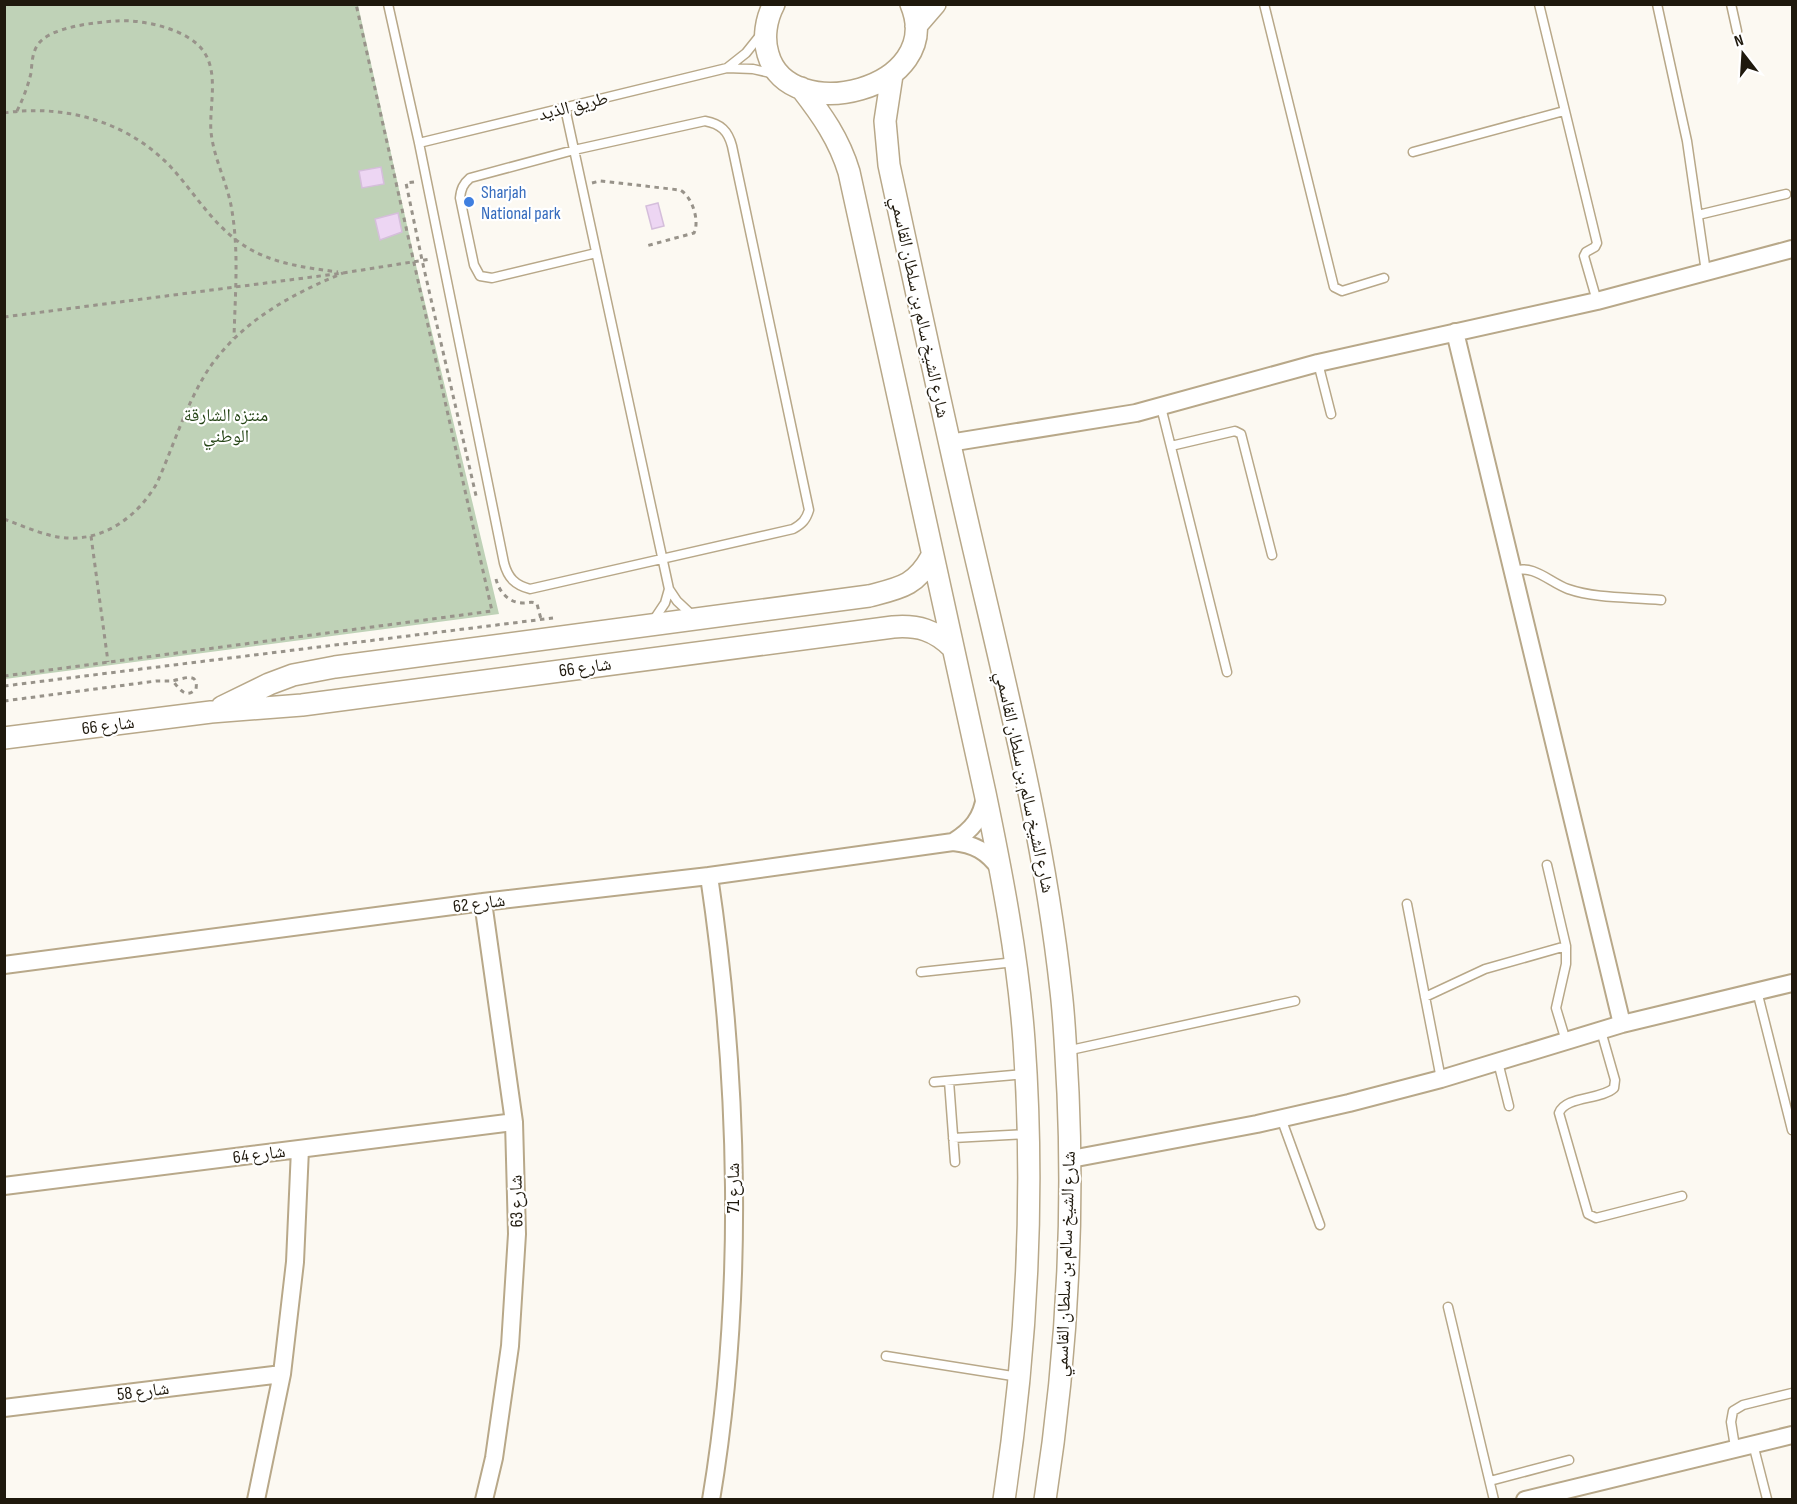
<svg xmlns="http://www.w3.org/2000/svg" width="1797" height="1504" font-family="'Sofia Sans Condensed','Noto Naskh Arabic',sans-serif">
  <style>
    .green { fill: #bfd2b7 }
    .building { fill: #edd6f3; stroke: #d5bedb; stroke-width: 1.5 }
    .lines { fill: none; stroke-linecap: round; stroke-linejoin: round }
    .service-casing { stroke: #b8a889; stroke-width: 11 }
    .minor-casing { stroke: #b8a889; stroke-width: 20 }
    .tertiary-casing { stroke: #b8a889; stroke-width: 24 }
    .path { stroke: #98938a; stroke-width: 3; stroke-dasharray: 4.5 4.5; stroke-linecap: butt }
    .service { stroke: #fff; stroke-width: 8 }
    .minor { stroke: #fff; stroke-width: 16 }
    .tertiary { stroke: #fff; stroke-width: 21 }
    .shop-dot { fill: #3f7fe0; stroke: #fff; stroke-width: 2 }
    .labels { text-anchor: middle; stroke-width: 4.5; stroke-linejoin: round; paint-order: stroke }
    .street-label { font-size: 18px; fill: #1f190d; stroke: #fff }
    .shop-label { font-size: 18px; fill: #366cbe; stroke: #fff; text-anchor: start }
    .park-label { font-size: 18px; fill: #264517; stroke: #fff }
  </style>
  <rect width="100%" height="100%" fill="#fcf9f2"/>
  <path class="green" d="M4,5H358L415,261L499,614L5,679Z"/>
  <path class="building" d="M381,167L384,184L362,188L359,171Z
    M658,203L664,226L652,229L646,206Z
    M398,213L402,232L380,240L375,219Z"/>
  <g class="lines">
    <defs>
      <path id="service" d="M388,4L419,143L504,563C508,578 515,585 530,589L793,529C802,524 806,520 809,510L732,146C728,131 721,124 705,121L574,150L470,178C463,184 461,189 460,198L474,265L480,276L492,278L596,253
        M1264,4L1334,287L1342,291L1384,278
        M1539,4L1597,243L1595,247L1586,252L1584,256L1597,301
        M1657,4L1687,141L1706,272
        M1731,4L1737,31
        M727,68L746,53L762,33
        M565,108L669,589L677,601L693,616
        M419,143L727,68L753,69L775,74
        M1413,152L1564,111
        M1698,215L1786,194
        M1318,363L1331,414
        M1161,407L1227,672
        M1171,446L1235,431L1241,434L1272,555
        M1513,571C1534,564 1549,582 1568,589C1597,599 1631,597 1661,600
        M653,621L665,603L669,589
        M1547,865L1566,946V964L1556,1008L1566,1041
        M1407,904L1441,1079
        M921,972L1015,962
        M1757,991L1792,1130
        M1425,997L1485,969L1566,946
        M1601,1031L1615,1080L1614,1088C1601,1100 1565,1096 1559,1113L1588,1214L1596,1218L1682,1196
        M1066,1051L1295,1001
        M1498,1062L1509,1106
        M949,1081L955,1162
        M934,1082L1025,1074
        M1281,1118L1320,1225
        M953,1138L1028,1134
        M1448,1307L1494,1500
        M886,1356L1019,1377
        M1753,1444L1767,1499
        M1735,1447L1731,1422L1733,1411L1743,1405L1792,1393
        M1490,1481L1569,1460"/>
      <path id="minor" d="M1455,332L1622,1024
        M949,443L1136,413L1318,363L1597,301L1792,249
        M953,842C972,830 982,818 985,796
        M709,876C739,1078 745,1297 711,1500
        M483,902L514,1122L517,1234L510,1346L494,1458L484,1500
        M4,965L483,902L709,876L953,842C974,844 987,851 1000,869
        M1071,1159L1257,1124L1349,1103L1441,1079L1622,1024L1792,983
        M4,1186L514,1122
        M4,1408L282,1374
        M256,1500L282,1374L295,1262L300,1149
        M1525,1500L1792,1435"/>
      <path id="tertiary" d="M774,4C766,19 763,38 768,54C788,128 947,90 911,4
        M916,26L935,4
        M892,75L885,121L889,165C917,294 944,422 974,550C1008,696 1045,842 1061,991C1065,1024 1066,1059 1068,1093C1074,1229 1066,1364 1045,1500
        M801,88C822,115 839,139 849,172L985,793C1002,875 1018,958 1024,1041C1035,1195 1027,1347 1004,1500
        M222,707L269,684L293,675L335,667L869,596C900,588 916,586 932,556
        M4,738L211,712L302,705L893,627C918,625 935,630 953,648"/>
    </defs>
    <use href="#service" class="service-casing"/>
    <use href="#minor" class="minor-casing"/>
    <use href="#tertiary" class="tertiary-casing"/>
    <path class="path" d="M17,111C23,99 28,86 31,73C32,64 32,54 37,46C47,27 97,22 117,21C142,19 189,29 204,52C219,74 209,107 211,132C214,160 228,184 232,211C239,253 235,296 234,338
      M4,113C64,104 125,121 168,164C191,188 208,218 235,239C265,263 301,267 338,272
      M414,182L406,183L422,260L477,500
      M592,183L600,181L680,190C692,196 700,221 694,233L646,246
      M4,317L343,273L431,259
      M4,519C20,525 36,532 53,536C97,546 136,520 157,483C174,445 187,401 210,367C243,320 292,294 343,273
      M91,536L108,662
      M496,579C499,592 509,603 523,603C529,603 532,601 537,604L541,619
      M4,676L492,611L356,4
      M4,686L553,618
      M4,701L156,681C161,681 166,681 171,681C181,680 199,670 196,689C186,699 180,690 173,681"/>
    <use href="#service" class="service"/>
    <use href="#minor" class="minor"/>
    <use href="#tertiary" class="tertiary"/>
  </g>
  <circle class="shop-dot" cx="469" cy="202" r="6"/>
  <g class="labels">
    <g class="street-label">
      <text transform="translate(573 106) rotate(-14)" y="6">طريق الذيد</text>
      <text transform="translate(920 307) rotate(78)" y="6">شارع الشيخ سالم بن سلطان القاسمي</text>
      <text transform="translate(585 667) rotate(-8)" y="6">شارع 66</text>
      <text transform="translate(108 725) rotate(-7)" y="6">شارع 66</text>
      <text transform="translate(1025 782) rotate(78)" y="6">شارع الشيخ سالم بن سلطان القاسمي</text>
      <text transform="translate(479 903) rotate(-7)" y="6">شارع 62</text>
      <text transform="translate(259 1154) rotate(-7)" y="6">شارع 64</text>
      <text transform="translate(733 1188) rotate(-90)" y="6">شارع 71</text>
      <text transform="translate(516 1201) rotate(-91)" y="6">شارع 63</text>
      <text transform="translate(1065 1264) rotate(-88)" y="6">شارع الشيخ سالم بن سلطان القاسمي</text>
      <text transform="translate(143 1391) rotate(-7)" y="6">شارع 58</text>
    </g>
    <g class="shop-label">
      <text x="481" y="198">Sharjah<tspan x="481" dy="21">National park</tspan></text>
    </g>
    <g class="park-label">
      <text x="226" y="421">منتزه الشارقة<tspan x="226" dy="21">الوطني</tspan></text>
    </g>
  </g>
  <rect width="1797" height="1504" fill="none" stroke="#1f190d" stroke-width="12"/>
  <g transform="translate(1743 54) rotate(343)" stroke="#ffffff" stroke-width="4.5" paint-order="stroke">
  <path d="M0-4.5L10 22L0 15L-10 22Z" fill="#1f190d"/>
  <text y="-9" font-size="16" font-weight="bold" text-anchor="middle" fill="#1f190d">N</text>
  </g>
</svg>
